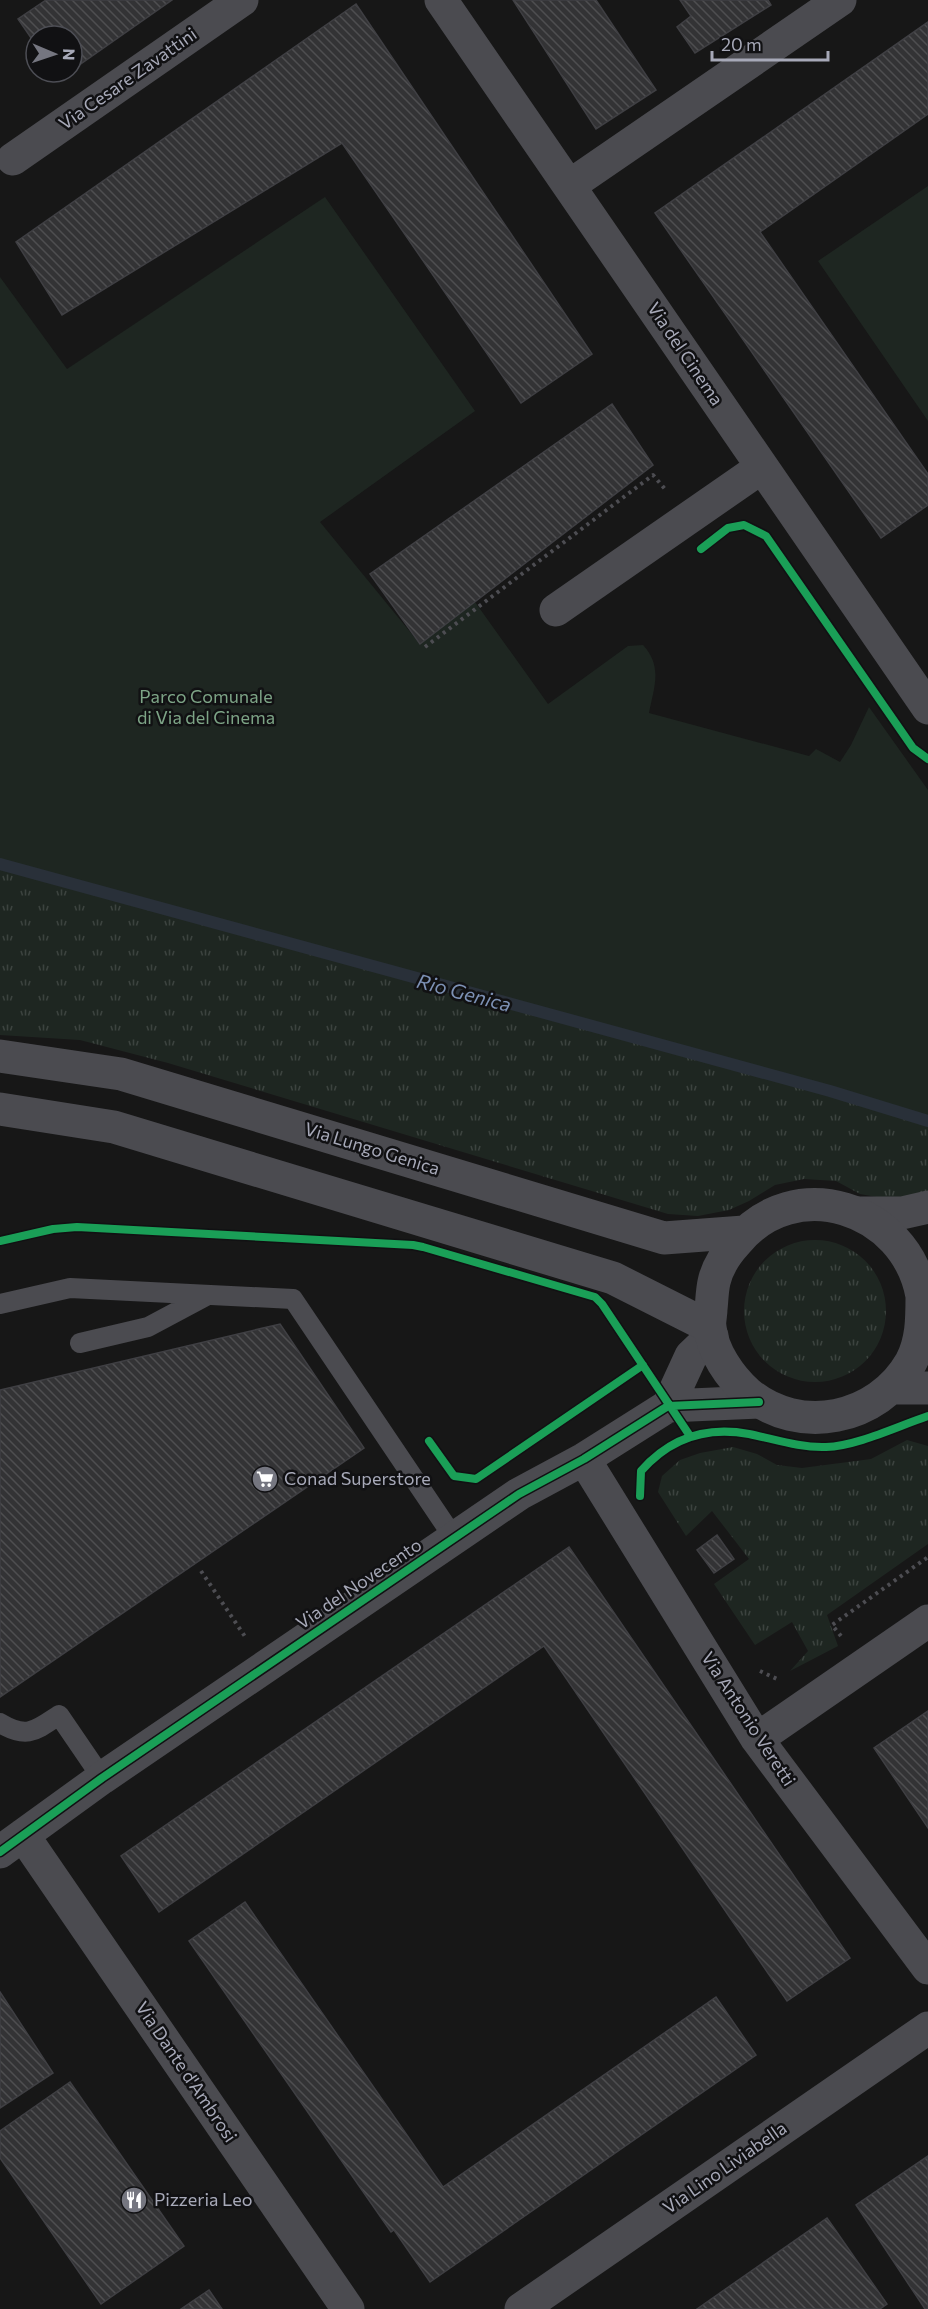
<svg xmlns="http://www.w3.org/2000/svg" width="928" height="2309" font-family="Commissioner,sans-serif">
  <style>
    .grass { fill: url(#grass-tufts) }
    .park { fill: #1e2621 }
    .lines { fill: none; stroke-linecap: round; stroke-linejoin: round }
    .stream { stroke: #293039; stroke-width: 12 }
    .building { fill: url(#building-back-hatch); stroke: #3f3f43; stroke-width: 1.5 }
    .path { stroke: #4d4d52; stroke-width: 4; stroke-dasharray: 3 4.5; stroke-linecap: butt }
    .service { stroke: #4b4b50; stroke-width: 20 }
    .minor { stroke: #4b4b50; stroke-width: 33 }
    .tertiary { stroke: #4b4b50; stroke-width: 33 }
    .cycleway-casing { stroke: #111113; stroke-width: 11 }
    .cycleway { stroke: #1a9f57; stroke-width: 8 }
    .labels { text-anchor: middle; stroke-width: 5; stroke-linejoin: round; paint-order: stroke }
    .street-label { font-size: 18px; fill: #a7a9b8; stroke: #111113 }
    .park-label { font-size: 18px; fill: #7da486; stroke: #111113 }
    .poi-label { font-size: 18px; fill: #a7a9b8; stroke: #111113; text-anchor: start }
    .water-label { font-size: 20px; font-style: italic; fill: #7d91b5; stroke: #111113 }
  </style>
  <defs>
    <pattern id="grass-tufts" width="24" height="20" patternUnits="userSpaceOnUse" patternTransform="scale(1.5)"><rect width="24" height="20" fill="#1e2621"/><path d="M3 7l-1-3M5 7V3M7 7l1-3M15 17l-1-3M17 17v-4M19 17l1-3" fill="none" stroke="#3c433f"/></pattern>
    <pattern id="building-back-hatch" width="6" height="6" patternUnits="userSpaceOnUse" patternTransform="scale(1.5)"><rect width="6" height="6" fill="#333335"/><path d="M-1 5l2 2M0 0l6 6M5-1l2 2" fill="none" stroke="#4e4e50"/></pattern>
  </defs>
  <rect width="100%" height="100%" fill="#171717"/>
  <path class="grass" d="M0,864L830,1091L928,1121V1196L893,1200L860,1194L836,1181L804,1179L775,1185L749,1201L729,1210L698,1216L668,1214L168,1063L80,1040L0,1035Z
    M744 1311a71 71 0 1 1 142 0a71 71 0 1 1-142 0Z
    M907,1440L928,1446V1544L827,1615L838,1646L790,1671L808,1651L792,1622L755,1645L714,1584L749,1559L712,1511L686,1536L658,1492L662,1476L680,1460L700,1453L733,1447L757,1454L777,1465L802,1468L871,1459Z"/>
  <path class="park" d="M928,186V421L818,261Z
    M325,197L475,411L320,522L420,644L475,602L548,704L628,646L643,645C663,667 654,687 649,713L809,756L816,749L840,762L851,745L869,707L928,790V1121L830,1091L0,864V277L67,369Z"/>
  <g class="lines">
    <path class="stream" d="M0,864L830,1091L928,1121"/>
  </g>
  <path class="building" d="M46,0H172L72,70V36H36V45L18,19Z
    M513,0H596L656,90L596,129Z
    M680,0H768L771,5L695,53L677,27L691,16Z
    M356,4L592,354L521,403L342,143L62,315L16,242Z
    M928,22V114L760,232L928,474V505L881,538L655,213Z
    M55,72H69L59,79Z
    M612,404L653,465L420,644L370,574Z
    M280,1324L364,1448L0,1697V1390Z
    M717,1535L734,1559L714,1573L697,1550Z
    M569,1547L850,1958L787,2001L544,1646L159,1912L121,1856Z
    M928,1711V1828L874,1748Z
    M245,1902L443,2187L716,1997L756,2055L430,2282L394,2230L391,2232L189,1941Z
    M0,1992L53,2073L0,2108Z
    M70,2082L184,2246L101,2304L0,2158V2131Z
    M928,2156V2309H925L856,2205Z
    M827,2218L887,2304L880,2309H697Z
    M209,2290L222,2309H181Z"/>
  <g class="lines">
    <path class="path" d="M425,647L653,475L665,489
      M201,1571L246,1638
      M841,1636L832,1625L928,1557
      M760,1671L777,1679"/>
    <path class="service" d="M0,1304L70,1288L293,1299L454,1538
      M80,1343L148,1327L208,1295
      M0,1723C27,1739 35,1731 59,1715L102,1778"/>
    <path class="minor" d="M441,0L928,708
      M13,159L242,0
      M569,186L840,0
      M556,610L762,467
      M859,1213H902L928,1207
      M668,1406L691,1356L712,1336
      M584,1459L757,1739L928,1968
      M757,1739L928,1621
      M23,1835L348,2309
      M0,1852L102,1778L519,1494L584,1459L668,1406L759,1402
      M521,2309L928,2028"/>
    <path class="tertiary" d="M0,1056L121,1074L664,1238L744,1232
      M0,1109L114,1127L613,1278L710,1327
      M922,1296C922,1319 922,1341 911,1362C878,1420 799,1436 748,1393C730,1377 712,1351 710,1327C709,1321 711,1315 711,1309C712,1300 712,1291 714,1282C717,1268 726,1254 736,1243C794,1171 906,1207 922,1296L928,1300
      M892,1388H928"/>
    <defs>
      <path id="cycleway" d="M701,549L728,528L744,525L766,536L913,748L928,759
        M0,1241L53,1229L77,1227L413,1245L423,1247L595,1297L602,1304L690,1436
        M429,1441L454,1476L476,1479L643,1365
        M640,1496L641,1471C670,1438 706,1426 749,1434C774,1439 800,1448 826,1447C857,1446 898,1426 928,1416
        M0,1852L102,1778L519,1494L584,1459L668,1406L759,1402"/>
    </defs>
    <use href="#cycleway" class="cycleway-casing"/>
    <use href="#cycleway" class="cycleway"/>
  </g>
  <defs>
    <symbol id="supermarket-disc" viewBox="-11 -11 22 22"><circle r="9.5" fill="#757680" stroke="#111113"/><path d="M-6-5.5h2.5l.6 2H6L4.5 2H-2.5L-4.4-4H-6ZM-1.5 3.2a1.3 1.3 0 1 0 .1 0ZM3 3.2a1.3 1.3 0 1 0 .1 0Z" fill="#fff"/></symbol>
    <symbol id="restaurant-disc" viewBox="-11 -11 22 22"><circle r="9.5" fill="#757680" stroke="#111113"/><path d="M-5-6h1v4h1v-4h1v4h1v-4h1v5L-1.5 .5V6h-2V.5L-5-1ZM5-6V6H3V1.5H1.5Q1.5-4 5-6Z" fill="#fff"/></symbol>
  </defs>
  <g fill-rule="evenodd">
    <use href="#supermarket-disc" x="250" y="1464" width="30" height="30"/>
    <use href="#restaurant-disc" x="119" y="2185" width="30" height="30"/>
  </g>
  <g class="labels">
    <g class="street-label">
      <text transform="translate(128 79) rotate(-35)" y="6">Via Cesare Zavattini</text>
      <text transform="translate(685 354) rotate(56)" y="6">Via del Cinema</text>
      <text transform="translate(372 1149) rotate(17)" y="6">Via Lungo Genica</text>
      <text transform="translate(359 1584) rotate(-34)" y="6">Via del Novecento</text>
      <text transform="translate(748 1719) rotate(57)" y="6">Via Antonio Veretti</text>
      <text transform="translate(186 2072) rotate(56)" y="6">Via Dante d'Ambrosi</text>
      <text transform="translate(725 2168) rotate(-35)" y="6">Via Lino Liviabella</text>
    </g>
    <g class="park-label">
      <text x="206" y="703">Parco Comunale<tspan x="206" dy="21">di Via del Cinema</tspan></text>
    </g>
    <g class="poi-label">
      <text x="284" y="1485">Conad Superstore</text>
      <text x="154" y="2206">Pizzeria Leo</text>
    </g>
    <g class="water-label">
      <text transform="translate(464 993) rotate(15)" y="7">Rio Genica</text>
    </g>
  </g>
  <g transform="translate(54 54) rotate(92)"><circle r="28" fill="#111113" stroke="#4d4e55" stroke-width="1.5"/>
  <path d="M0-4.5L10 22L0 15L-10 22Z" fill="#757680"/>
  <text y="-9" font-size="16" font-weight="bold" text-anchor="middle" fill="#a7a9b8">N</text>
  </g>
  <path d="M712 51v9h116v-9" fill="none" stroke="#a7a9b8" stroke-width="3"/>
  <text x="721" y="51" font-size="18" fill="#a7a9b8" stroke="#111113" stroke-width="4.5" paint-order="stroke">20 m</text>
</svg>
